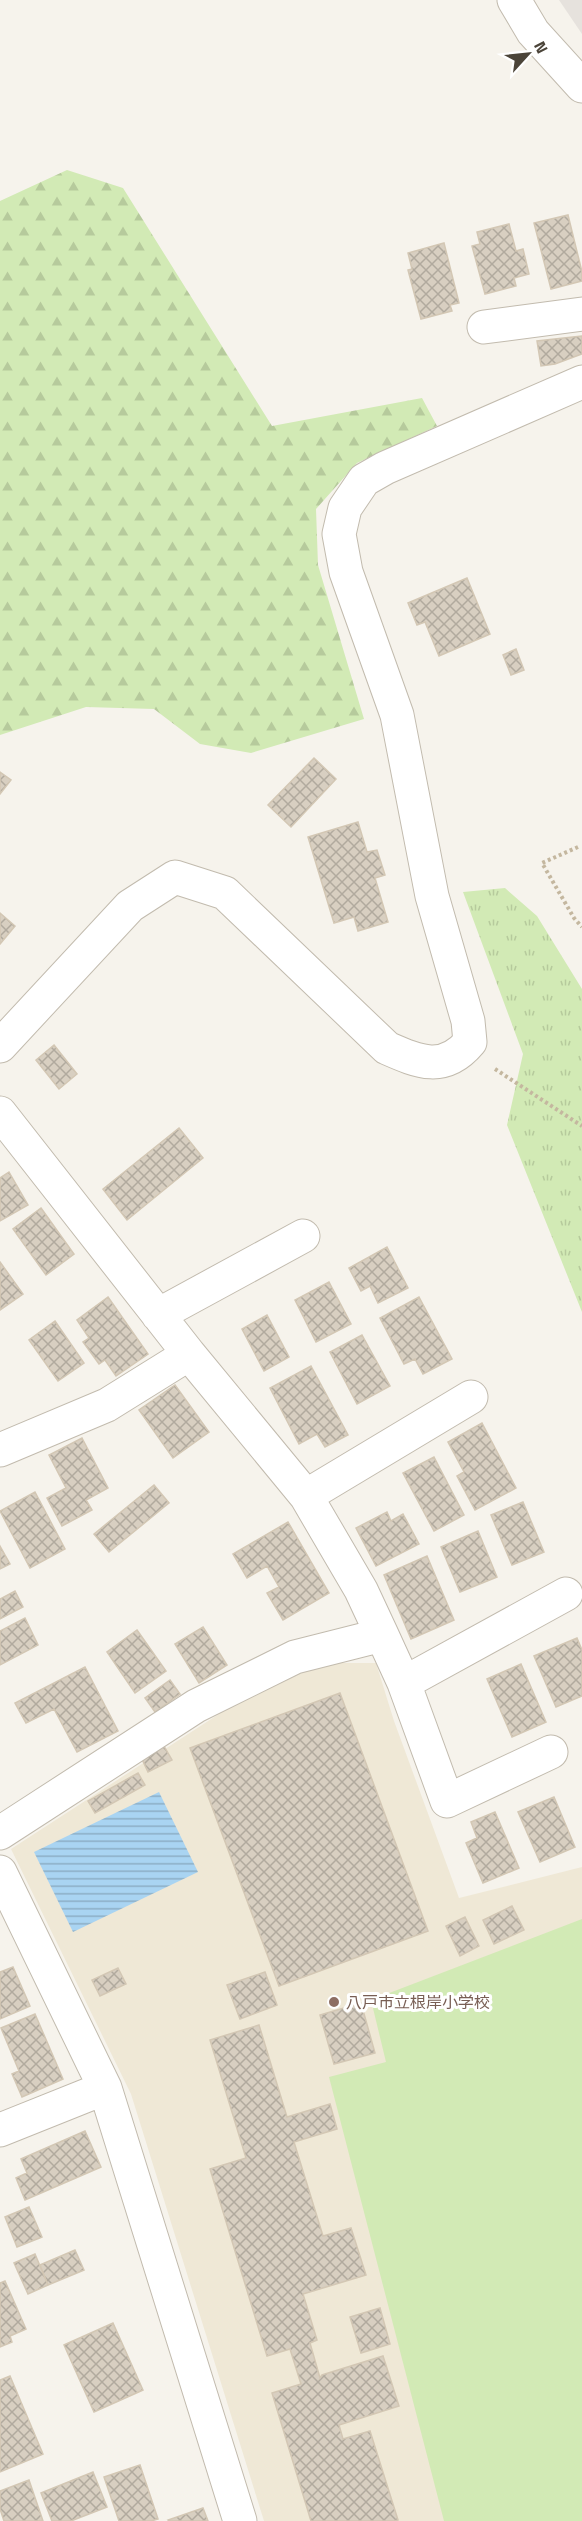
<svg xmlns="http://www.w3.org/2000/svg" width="582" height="2521" font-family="'Titillium Web','Noto Sans JP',sans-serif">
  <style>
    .industrial { fill: #e6e2dd }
    .education { fill: #efe8d6 }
    .grass { fill: url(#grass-tufts) }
    .forest { fill: url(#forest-firs) }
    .park { fill: #d2eab5 }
    .water { fill: url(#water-rules) }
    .building { fill: url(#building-cross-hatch); stroke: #d3c7b4; stroke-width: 1.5 }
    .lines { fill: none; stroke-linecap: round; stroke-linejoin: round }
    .street-casing { stroke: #c2bbae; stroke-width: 35 }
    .path { stroke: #c4b79f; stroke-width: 4; stroke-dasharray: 3 3; stroke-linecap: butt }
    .street { stroke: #fff; stroke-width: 33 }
    .education-dot { fill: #8d6e63; stroke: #fff; stroke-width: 2 }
    .labels { text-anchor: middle; stroke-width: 6; stroke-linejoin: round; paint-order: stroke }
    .education-label { font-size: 16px; fill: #785e54; stroke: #fff; text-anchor: start }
  </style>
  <defs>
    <pattern id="grass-tufts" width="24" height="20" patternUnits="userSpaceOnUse" patternTransform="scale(1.5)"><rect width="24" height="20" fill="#d2eab5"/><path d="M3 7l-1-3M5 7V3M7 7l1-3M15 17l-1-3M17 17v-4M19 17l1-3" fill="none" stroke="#b6ca9c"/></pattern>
    <pattern id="forest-firs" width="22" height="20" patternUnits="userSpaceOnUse" patternTransform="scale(1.5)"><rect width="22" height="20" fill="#d2eab5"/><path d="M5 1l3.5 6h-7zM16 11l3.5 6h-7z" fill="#b6ca9c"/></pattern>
    <pattern id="water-rules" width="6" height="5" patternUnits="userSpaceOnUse" patternTransform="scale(1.5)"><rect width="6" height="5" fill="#a9d4f2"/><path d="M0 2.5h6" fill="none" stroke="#8caec5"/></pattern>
    <pattern id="building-cross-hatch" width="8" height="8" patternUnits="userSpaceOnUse" patternTransform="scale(1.5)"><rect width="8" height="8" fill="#d8cfc1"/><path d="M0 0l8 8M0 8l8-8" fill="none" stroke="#b1aa9e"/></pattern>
  </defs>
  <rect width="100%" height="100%" fill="#f6f3ec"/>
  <path class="industrial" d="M559,0H582V34Z"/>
  <path class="education" d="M321,1663H376L394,1721L459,1898L582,1867V2521H264L131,2094L11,1849L222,1712Z"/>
  <path class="grass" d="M505,888L537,916L582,989V1312L507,1125L523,1054L463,892Z"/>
  <path class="forest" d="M67,170L123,188L272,426L422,398L437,426L357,463L316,509L318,565L364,719L251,753L200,744L154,709L86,707L0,735V201Z"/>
  <path class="park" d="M582,1919V2521H444L329,2077L386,2062L371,2000Z"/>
  <path class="water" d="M159,1792L198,1872L73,1932L34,1852Z"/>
  <path class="building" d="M568,215L582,272V281L551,289L534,223Z
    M509,224L516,251L523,249L529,274L514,278L516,286L485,294L472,246L480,244L477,232Z
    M444,243L459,303L450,305L452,311L421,319L408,270L412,269L408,253Z
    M582,336V354L555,364L541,366L537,341Z
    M467,578L490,634L439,656L425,622L417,625L408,603Z
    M516,649L524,670L511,675L503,655Z
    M314,758L336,779L291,827L268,805Z
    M0,772L11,780L0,794Z
    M358,822L367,852L377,850L385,875L375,878L388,922L358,931L354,917L334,923L308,837Z
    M0,913L15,926L0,944Z
    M54,1045L77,1074L59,1089L36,1060Z
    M179,1128L203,1158L127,1220L103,1189Z
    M9,1172L28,1205L0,1221V1178Z
    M41,1208L74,1254L46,1275L13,1229Z
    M387,1247L408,1288L378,1303L370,1286L361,1291L349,1268Z
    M0,1262L23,1294L0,1310Z
    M329,1282L351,1324L316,1342L295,1300Z
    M108,1297L148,1354L116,1376L105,1360L99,1364L83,1342L89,1338L77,1320Z
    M419,1297L452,1359L423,1374L415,1359L404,1364L380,1318Z
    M267,1315L289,1357L264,1371L242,1329Z
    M55,1321L84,1363L58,1381L29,1340Z
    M362,1335L390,1386L357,1404L330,1352Z
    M311,1366L348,1435L325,1447L317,1434L299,1444L270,1388Z
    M175,1385L209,1432L173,1458L139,1410Z
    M482,1423L516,1488L475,1510L457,1476L464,1472L448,1442Z
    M82,1438L108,1488L86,1500L92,1510L62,1526L47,1498L66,1488L49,1455Z
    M434,1457L464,1515L434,1531L403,1473Z
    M154,1485L169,1503L109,1552L94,1534Z
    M35,1492L65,1549L30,1568L0,1511Z
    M523,1502L544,1552L512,1565L491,1515Z
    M387,1512L391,1521L403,1514L419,1544L376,1566L356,1528Z
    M288,1522L329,1593L283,1620L267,1593L279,1587L267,1566L247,1578L233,1554Z
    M478,1531L497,1577L460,1592L441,1547Z
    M0,1546L10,1564L0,1569Z
    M427,1556L454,1620L411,1639L384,1575Z
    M15,1591L23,1607L0,1619V1599Z
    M25,1618L38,1645L0,1665V1631Z
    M203,1627L227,1665L199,1683L175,1644Z
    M137,1630L166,1671L135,1693L107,1652Z
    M577,1638L582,1650V1696L556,1707L534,1656Z
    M521,1664L546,1722L512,1737L487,1679Z
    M85,1667L118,1731L77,1752L54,1709L26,1723L15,1703Z
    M170,1680L180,1694L155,1712L145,1698Z
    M340,1693L428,1931L279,1986L190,1748Z
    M164,1746L172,1760L148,1772L141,1757Z
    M138,1773L145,1785L95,1813L88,1801Z
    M554,1797L575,1847L540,1862L518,1812Z
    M495,1812L519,1868L483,1883L466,1843L477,1838L471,1822Z
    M512,1906L524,1930L494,1944L483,1920Z
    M465,1917L479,1946L460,1956L446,1926Z
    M13,1967L30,2006L0,2019V1972Z
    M118,1968L126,1984L100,1996L92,1980Z
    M265,1972L277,2005L240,2019L227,1985Z
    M361,2003L375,2053L334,2064L320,2015Z
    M35,2014L63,2079L22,2097L12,2074L19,2071L1,2028Z
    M259,2025L287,2117L330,2104L337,2129L294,2142L323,2236L351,2228L366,2275L303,2294L317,2340L310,2343L320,2378L322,2375L383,2356L399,2406L339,2425L343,2439L370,2431L398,2520L394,2521H311L272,2393L301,2384L290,2349L267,2356L210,2169L246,2158L210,2040Z
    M85,2131L101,2167L25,2200L16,2178L27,2173L21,2159Z
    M29,2207L42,2237L17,2247L5,2217Z
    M75,2250L84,2270L48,2285L40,2265Z
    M35,2254L48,2285L28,2294L14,2263Z
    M5,2281L26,2329L10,2336L12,2342L0,2347V2283Z
    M380,2308L390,2344L361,2353L350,2317Z
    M113,2323L143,2390L94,2412L64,2345Z
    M10,2376L43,2454L0,2472V2380Z
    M140,2465L158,2519L151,2521H119L104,2477Z
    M93,2472L107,2507L71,2521H52L41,2493Z
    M29,2480L43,2521H4L0,2509V2491Z
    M203,2508L208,2521H169L168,2520Z"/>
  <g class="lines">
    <defs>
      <path id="street" d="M514,0L533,32L582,86
        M484,327L582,314
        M0,1046L130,906L175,877L225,893L387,1048C419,1062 444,1073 470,1042L468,1021L432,896L397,715L346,572L339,534L345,508L364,480L385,468L582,382
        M0,1113L189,1354L306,1496L361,1590L382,1635L404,1683L447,1801L551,1752
        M158,1315L303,1236
        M0,1450L107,1405L189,1354
        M306,1496L471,1397
        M404,1683L566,1594
        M0,1833L196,1706L295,1657L382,1635
        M0,1872L105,2088L240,2521
        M0,2130L105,2088"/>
    </defs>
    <use href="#street" class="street-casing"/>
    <path class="path" d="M578,847L542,863L574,918L582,927
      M495,1069L582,1126"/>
    <use href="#street" class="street"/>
  </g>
  <circle class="education-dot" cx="334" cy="2002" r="6"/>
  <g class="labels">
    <g class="education-label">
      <text x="346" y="2008">八戸市立根岸小学校</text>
    </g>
  </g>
  <g transform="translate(528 54) rotate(63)" stroke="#ffffff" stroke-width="4.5" paint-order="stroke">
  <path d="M0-4.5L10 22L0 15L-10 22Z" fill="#4b4439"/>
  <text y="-9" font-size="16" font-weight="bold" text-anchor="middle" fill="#4b4439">N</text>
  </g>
</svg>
